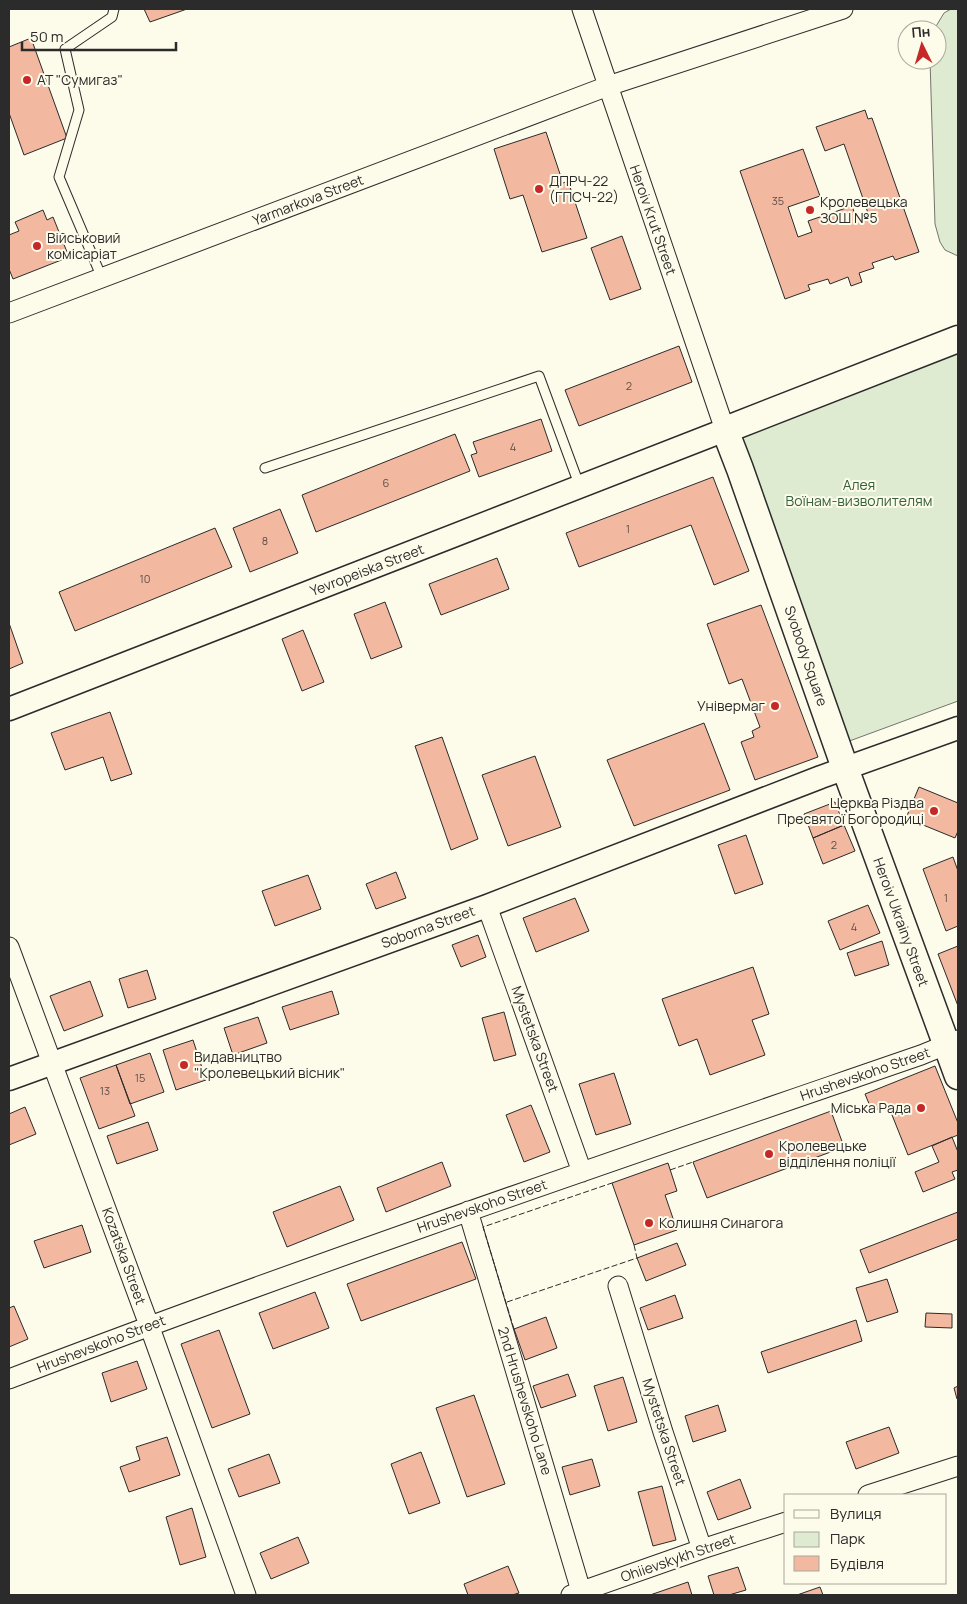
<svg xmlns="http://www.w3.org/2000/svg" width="967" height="1604" font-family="Manrope,sans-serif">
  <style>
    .green { fill: #deebd1; stroke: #74746e }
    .building { fill: #f2b8a0; stroke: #2b2b2b }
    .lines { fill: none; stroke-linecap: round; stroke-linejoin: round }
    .service-casing { stroke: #2b2b2b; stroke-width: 11 }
    .minor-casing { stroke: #2b2b2b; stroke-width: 21 }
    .tertiary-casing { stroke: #2b2b2b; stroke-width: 25 }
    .secondary-casing { stroke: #2b2b2b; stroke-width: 29 }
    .service { stroke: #fdfbea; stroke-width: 9 }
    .minor { stroke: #fdfbea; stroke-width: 19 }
    .tertiary { stroke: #fdfbea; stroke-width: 22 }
    .secondary { stroke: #fdfbea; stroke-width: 26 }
    .fence { stroke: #2b2b2b; stroke-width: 1; stroke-dasharray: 6 2.5; stroke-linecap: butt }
    .poi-dot { fill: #c62828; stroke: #fdfbea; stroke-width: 2 }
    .labels { text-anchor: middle; stroke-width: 4; stroke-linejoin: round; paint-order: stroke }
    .number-label { font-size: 11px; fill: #5d4e48 }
    .poi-label { font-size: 14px; fill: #2b2b2b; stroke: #fdfbea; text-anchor: start }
    .street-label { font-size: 14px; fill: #2b2b2b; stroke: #fdfbea }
    .park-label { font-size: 14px; fill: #34623c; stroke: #fdfbea }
  </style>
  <rect width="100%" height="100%" fill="#fdfbea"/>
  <path class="green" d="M951,9H958V256L945,250L940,242L935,224L930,60H937V30H934L935,28L944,13Z
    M958,349V701L844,743L734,435Z"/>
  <path class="building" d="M144,9H187L150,22Z
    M31,38L67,138L24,155L9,113V47Z
    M865,110L868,119L872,118L919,252L895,260L893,256L872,263L874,268L859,273L862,282L851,286L848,277L830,284L828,279L808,285L810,290L785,299L740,171L803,149L820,196L788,207L798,237L812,232L808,221L852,206L856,217L868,213L844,144L825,151L816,127Z
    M546,132L563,183L568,181L587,238L542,252L523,195L510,199L494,149Z
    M43,210L47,220L53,217L69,257L13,279L9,269V235L19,231L15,222Z
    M622,236L641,289L610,300L591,248Z
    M679,346L692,382L579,426L565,390Z
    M541,419L552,451L479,477L471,455L477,453L473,442Z
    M455,434L470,471L316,532L302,495Z
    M713,477L749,571L714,585L691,525L579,567L566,533Z
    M280,509L298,553L250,572L233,528Z
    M215,528L232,567L75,631L59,592Z
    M497,558L509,589L441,615L429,584Z
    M385,602L402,647L371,659L354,614Z
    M761,605L818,757L755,780L741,742L754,737L752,731L760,727L742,679L729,684L707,624Z
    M9,623L23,663L9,669Z
    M303,630L324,682L302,691L282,639Z
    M110,712L132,774L111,781L103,757L65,770L51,733Z
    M704,723L730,790L634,826L607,760Z
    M442,737L478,839L451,850L415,746Z
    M535,756L561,827L508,846L482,775Z
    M919,787L958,803V831L955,838L906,818Z
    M835,802L844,825L813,838L804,814Z
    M844,825L855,851L823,864L813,838Z
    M746,835L763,884L735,894L718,845Z
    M953,857L958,871V926L946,931L923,869Z
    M396,872L406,898L376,909L366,884Z
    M308,875L321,909L275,926L262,891Z
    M575,898L589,931L536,952L523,918Z
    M868,905L880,933L840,950L828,921Z
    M478,935L486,957L461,967L452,945Z
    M882,941L889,965L855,976L847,953Z
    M958,946V1006L938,954Z
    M753,967L769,1014L752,1020L765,1055L710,1075L697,1039L679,1046L662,999Z
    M147,970L156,999L128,1008L119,979Z
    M90,981L103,1016L64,1031L50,996Z
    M332,991L339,1014L290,1030L282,1007Z
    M504,1012L516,1055L494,1061L482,1018Z
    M258,1017L267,1043L233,1055L224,1028Z
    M193,1040L206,1080L176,1090L163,1050Z
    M150,1053L164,1092L130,1104L116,1065Z
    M116,1065L135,1116L99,1129L80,1078Z
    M935,1066L958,1123V1135L908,1155L888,1105L872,1111L865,1094Z
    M614,1073L631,1124L596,1135L579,1084Z
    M531,1105L550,1152L524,1162L506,1115Z
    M25,1107L36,1134L9,1145V1114Z
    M831,1111L844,1147L707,1198L693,1162Z
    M148,1122L158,1150L117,1164L107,1136Z
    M952,1137L958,1152V1170L952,1172L955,1179L923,1192L915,1172L939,1162L932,1146Z
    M442,1162L451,1186L386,1212L377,1188Z
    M668,1163L677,1191L665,1195L677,1230L634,1245L612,1183Z
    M340,1186L354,1220L287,1247L273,1212Z
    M958,1212V1239L869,1273L860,1250Z
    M82,1225L91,1252L44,1268L34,1241Z
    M462,1242L476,1279L361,1321L347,1284Z
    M677,1243L686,1265L646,1281L637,1258Z
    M887,1279L898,1312L867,1322L856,1288Z
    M315,1292L329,1328L273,1349L259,1313Z
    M675,1295L683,1318L648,1330L640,1308Z
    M14,1306L28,1339L9,1347V1308Z
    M926,1313L952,1314V1328L925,1327Z
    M546,1317L557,1348L525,1360L514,1329Z
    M856,1320L862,1341L768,1373L761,1352Z
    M219,1330L250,1414L212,1428L181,1344Z
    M137,1361L147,1389L111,1402L102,1373Z
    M568,1374L576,1396L541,1408L533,1386Z
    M623,1377L637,1422L608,1431L594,1386Z
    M958,1386V1399H957L954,1388Z
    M474,1395L505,1484L467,1497L436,1408Z
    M718,1405L726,1431L693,1442L685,1416Z
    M889,1427L899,1453L856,1469L846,1442Z
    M167,1437L180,1475L129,1492L120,1467L140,1460L136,1447Z
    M421,1452L440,1503L409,1514L391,1464Z
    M269,1454L280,1483L239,1497L228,1469Z
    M592,1459L600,1486L570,1495L562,1467Z
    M740,1479L751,1508L718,1520L707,1492Z
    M662,1486L676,1540L653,1546L638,1492Z
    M192,1508L206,1557L180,1565L166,1517Z
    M298,1537L309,1563L271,1579L260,1553Z
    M508,1566L519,1593L512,1595H468L464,1584Z
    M738,1567L746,1590L729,1595H714L708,1576Z
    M688,1582L692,1595H650Z
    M820,1587L823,1595H797Z"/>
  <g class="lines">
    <defs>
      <path id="service" d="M102,278L59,177L79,110L65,49L112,17L114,9
        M265,468L539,376L580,487"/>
      <path id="minor" d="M582,9L725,430
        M9,313L608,86L843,9
        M487,906L582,1172
        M9,947L149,1325L246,1595
        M468,1211L581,1591
        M618,1286L663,1432L702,1549
        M9,1379C310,1264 616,1160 921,1055L958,1040
        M868,1495L958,1466
        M571,1595L702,1549L786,1522"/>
      <path id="tertiary" d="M9,709L725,430
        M9,1079L487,906L821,777L958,728"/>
      <path id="secondary" d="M958,339L725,430L740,469L845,768L958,1076"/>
    </defs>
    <use href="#service" class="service-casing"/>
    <use href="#minor" class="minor-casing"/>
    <use href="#tertiary" class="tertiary-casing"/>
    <use href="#secondary" class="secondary-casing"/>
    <use href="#service" class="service"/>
    <use href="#minor" class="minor"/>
    <use href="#tertiary" class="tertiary"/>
    <use href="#secondary" class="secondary"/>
    <path class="fence" d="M670,1170L693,1162
      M507,1302L637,1258L634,1245
      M514,1329L483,1227L612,1183"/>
  </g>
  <g class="poi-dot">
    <circle cx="27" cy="80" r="5"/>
    <circle cx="539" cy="189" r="5"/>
    <circle cx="810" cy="210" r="5"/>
    <circle cx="37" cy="246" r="5"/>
    <circle cx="775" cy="706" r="5"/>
    <circle cx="934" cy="811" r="5"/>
    <circle cx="184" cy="1065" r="5"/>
    <circle cx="921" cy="1108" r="5"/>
    <circle cx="769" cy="1154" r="5"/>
    <circle cx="649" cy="1223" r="5"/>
  </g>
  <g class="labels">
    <g class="number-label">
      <text x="778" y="205">35</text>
      <text x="629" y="390">2</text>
      <text x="513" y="451">4</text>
      <text x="386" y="487">6</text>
      <text x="628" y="533">1</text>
      <text x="265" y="545">8</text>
      <text x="145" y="583">10</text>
      <text x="834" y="849">2</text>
      <text x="946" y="902">1</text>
      <text x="854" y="931">4</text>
      <text x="140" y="1082">15</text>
      <text x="105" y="1095">13</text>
    </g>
    <g class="poi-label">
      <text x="37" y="85">АТ "Сумигаз"</text>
      <text x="549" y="186">ДПРЧ-22<tspan x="549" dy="16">(ГПСЧ-22)</tspan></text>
      <text x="820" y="207">Кролевецька<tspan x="820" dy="16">ЗОШ №5</tspan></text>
      <text x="47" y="243">Військовий<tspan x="47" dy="16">комісаріат</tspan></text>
      <text x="765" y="711" text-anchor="end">Універмаг</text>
      <text x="924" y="808" text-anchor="end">Церква Різдва<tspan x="924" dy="16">Пресвятої Богородиці</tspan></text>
      <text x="194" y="1062">Видавництво<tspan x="194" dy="16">"Кролевецький вісник"</tspan></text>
      <text x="911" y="1113" text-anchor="end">Міська Рада</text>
      <text x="779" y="1151">Кролевецьке<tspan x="779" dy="16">відділення поліції</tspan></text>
      <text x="659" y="1228">Колишня Синагога</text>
    </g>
    <g class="street-label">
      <text transform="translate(308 200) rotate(-21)" y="5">Yarmarkova Street</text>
      <text transform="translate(653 220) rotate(71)" y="5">Heroiv Krut Street</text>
      <text transform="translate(367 570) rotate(-21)" y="5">Yevropeiska Street</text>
      <text transform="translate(806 656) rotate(71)" y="5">Svobody Square</text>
      <text transform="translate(901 922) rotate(70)" y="5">Heroiv Ukrainy Street</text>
      <text transform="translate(428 927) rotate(-20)" y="5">Soborna Street</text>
      <text transform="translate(535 1039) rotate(70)" y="5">Mystetska Street</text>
      <text transform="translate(865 1074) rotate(-19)" y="5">Hrushevskoho Street</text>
      <text transform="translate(482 1206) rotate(-19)" y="5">Hrushevskoho Street</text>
      <text transform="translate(124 1256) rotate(70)" y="5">Kozatska Street</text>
      <text transform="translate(101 1344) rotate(-21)" y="5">Hrushevskoho Street</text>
      <text transform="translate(525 1401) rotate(73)" y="5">2nd Hrushevskoho Lane</text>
      <text transform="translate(664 1432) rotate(72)" y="5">Mystetska Street</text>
      <text transform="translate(678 1558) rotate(-19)" y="5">Ohiievskykh Street</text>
    </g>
    <g class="park-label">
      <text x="859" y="490">Алея<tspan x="859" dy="16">Воїнам-визволителям</tspan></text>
    </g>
  </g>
  <rect width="967" height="1604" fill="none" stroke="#2b2b2b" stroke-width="20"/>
  <rect x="784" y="1494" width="162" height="90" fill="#fdfbea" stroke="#a9a89e"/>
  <rect x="794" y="1510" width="25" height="8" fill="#fdfbea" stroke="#a9a89e"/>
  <text x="830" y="1519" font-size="15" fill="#2b2b2b">Вулиця</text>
  <rect x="794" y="1532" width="25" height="15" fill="#deebd1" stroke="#a9a89e"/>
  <text x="830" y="1544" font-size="15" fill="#2b2b2b">Парк</text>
  <rect x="794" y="1556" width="25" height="15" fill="#f2b8a0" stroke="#a9a89e"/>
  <text x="830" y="1569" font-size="15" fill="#2b2b2b">Будівля</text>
  <g transform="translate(922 45) rotate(355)"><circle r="24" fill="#fdfbea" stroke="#a9a89e"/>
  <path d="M0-4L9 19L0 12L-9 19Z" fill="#c62828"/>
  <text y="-8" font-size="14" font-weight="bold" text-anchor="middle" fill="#2b2b2b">Пн</text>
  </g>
  <path d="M22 42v8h154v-8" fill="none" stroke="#2b2b2b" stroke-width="2.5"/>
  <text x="30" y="42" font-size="15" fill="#2b2b2b" stroke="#fdfbea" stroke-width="4" paint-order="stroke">50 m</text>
</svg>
